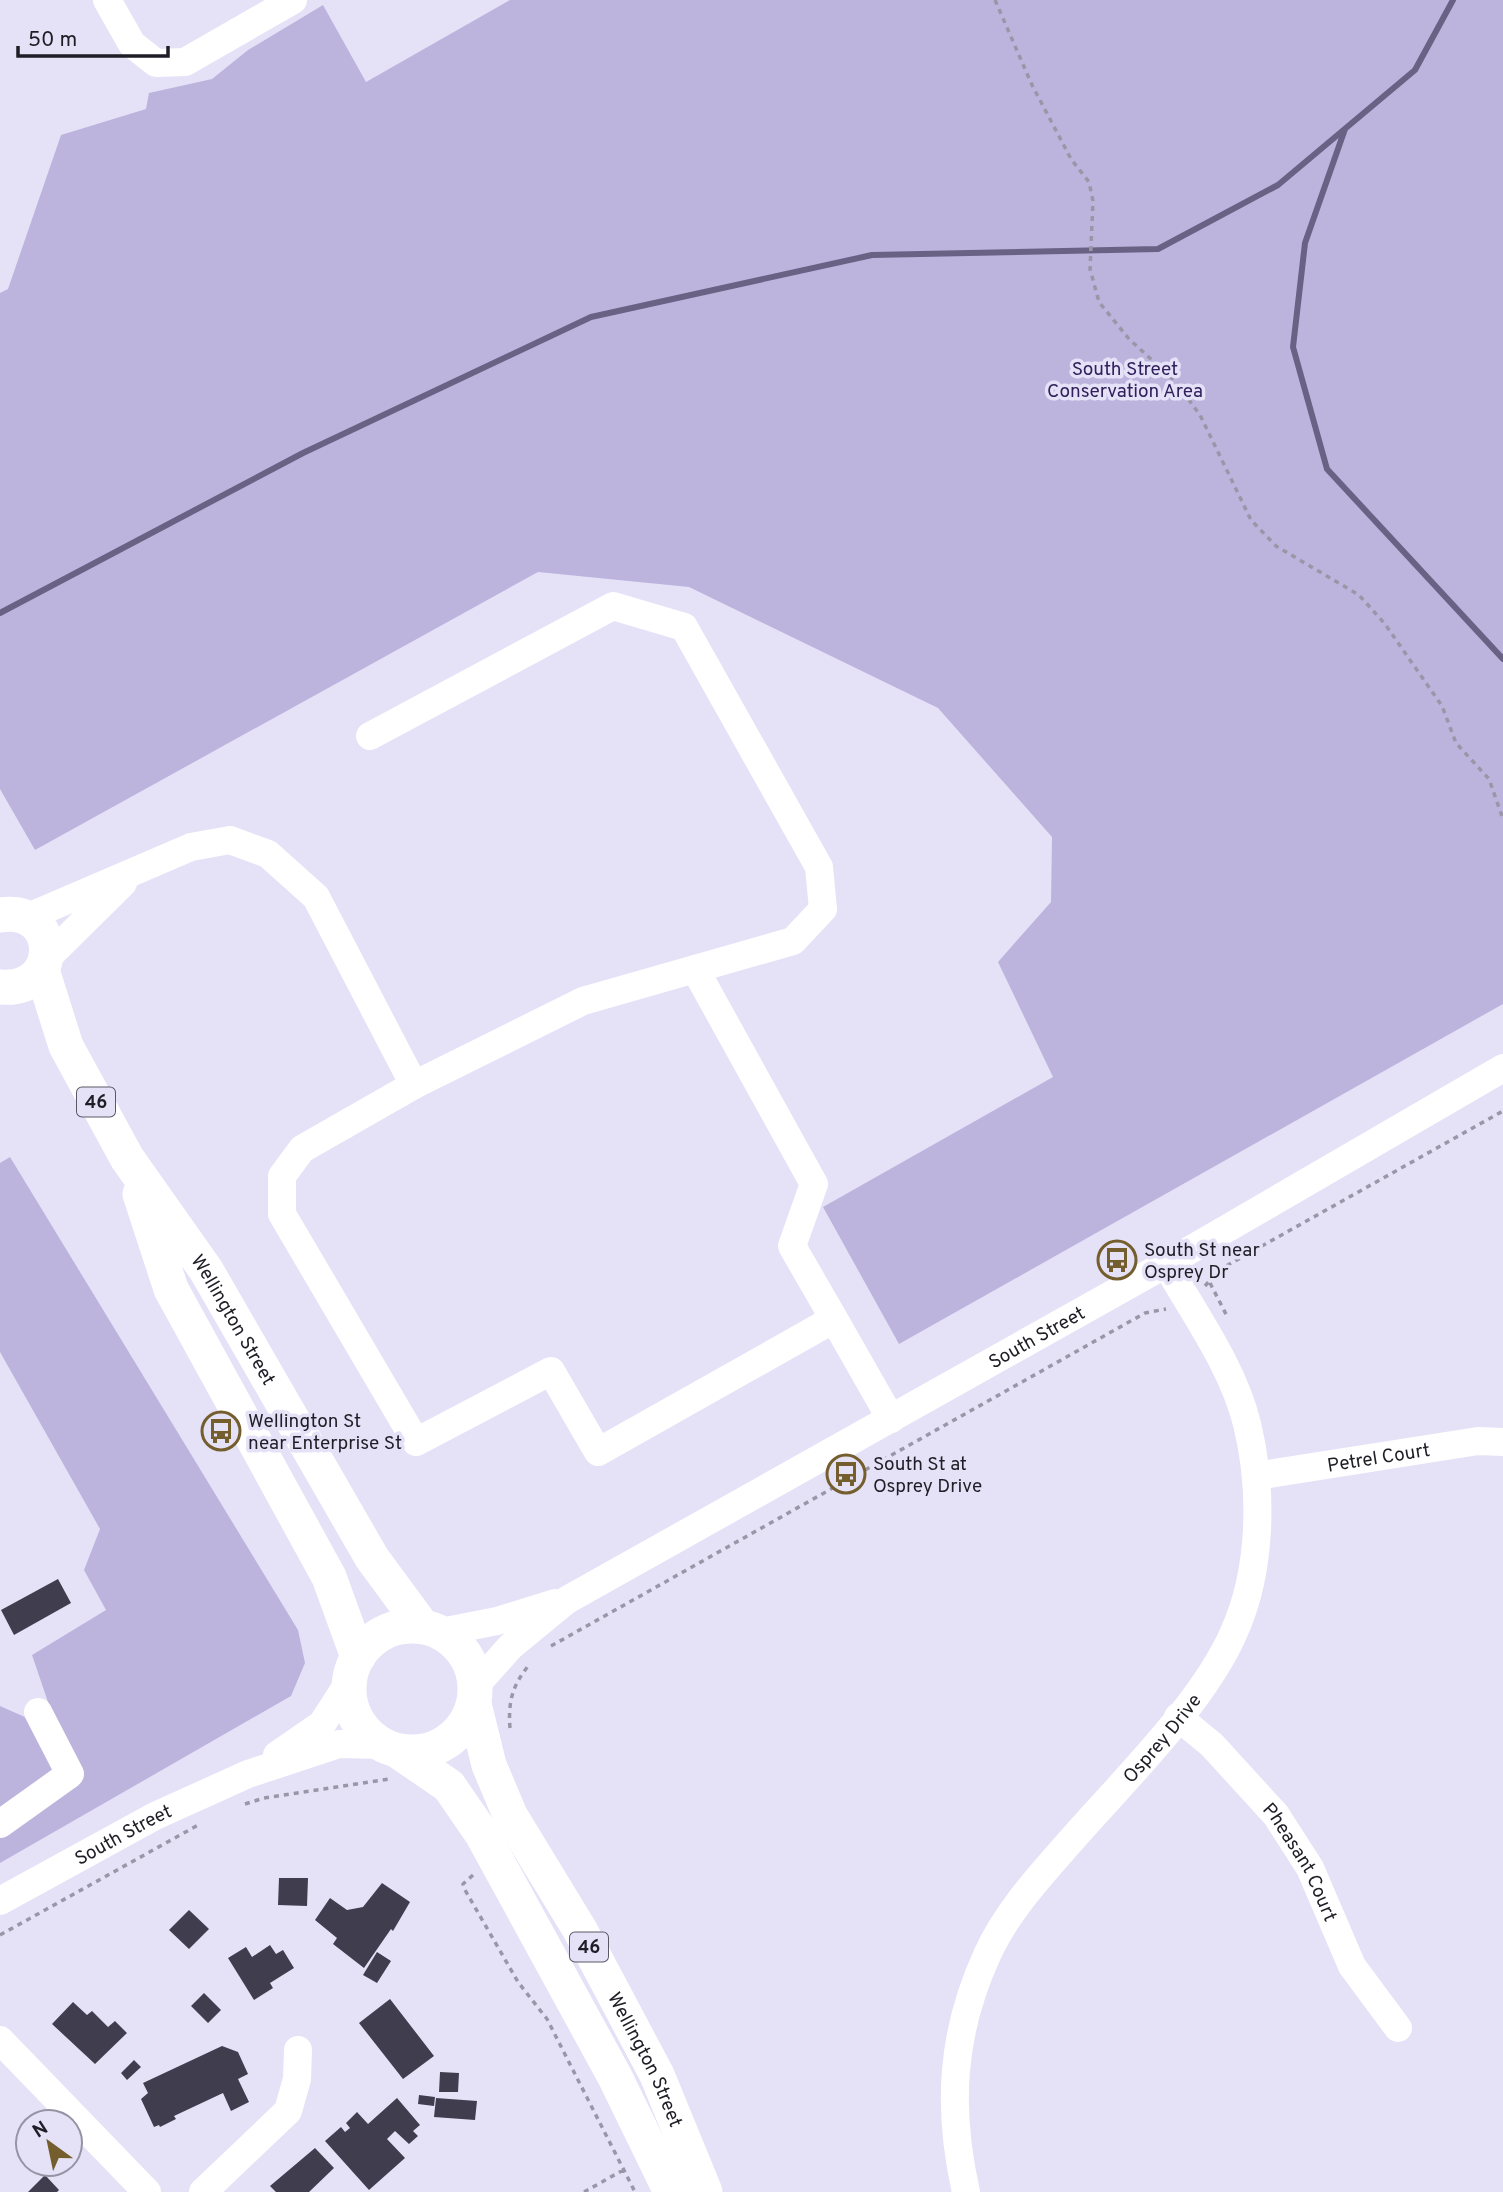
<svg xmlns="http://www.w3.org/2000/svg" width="1503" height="2192" font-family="Overpass,sans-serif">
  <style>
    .green { fill: #bcb4dd }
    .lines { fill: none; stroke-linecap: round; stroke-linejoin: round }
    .stream { stroke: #696285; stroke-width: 6 }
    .building { fill: #403d4f }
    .path { stroke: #9997a7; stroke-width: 3.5; stroke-dasharray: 5 5; stroke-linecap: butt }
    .minor { stroke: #fff; stroke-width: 28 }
    .major { stroke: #fff; stroke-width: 35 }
    .labels { text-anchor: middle; stroke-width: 7; stroke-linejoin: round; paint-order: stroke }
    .shield { fill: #e5e2f8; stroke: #5a5864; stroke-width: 2 }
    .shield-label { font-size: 18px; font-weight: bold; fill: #1f1d25 }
    .park-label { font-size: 19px; fill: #32205b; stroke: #e5e2f8 }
    .poi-label { font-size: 19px; fill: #1f1d25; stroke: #e5e2f8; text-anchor: start }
    .street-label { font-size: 19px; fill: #1f1d25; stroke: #e5e2f8 }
  </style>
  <rect width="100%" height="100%" fill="#e5e2f8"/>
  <path class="green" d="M510,0H1503V1004L899,1344L823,1207L1053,1077L998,962L1051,902L1052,837L938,708L689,587L538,572L35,850L0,789V293L8,289L61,135L146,109L149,93L212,79L248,50L323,5L366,82Z
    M10,1157L298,1630L305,1663L291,1696L0,1863V1706L27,1718L49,1705L32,1655L106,1610L84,1570L100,1529L0,1352V1163Z"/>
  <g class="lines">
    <path class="stream" d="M1345,129L1305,243L1293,347L1327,469L1503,659
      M0,613L303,453L591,317L872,255L1158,249L1278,185L1415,70L1453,0"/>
  </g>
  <path class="building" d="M58,1579L71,1603L14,1635L1,1610Z
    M279,1878H308L307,1906L278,1905Z
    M382,1883L410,1902L393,1931L391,1929L364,1968L333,1944L337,1938L315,1920L330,1898L347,1910L363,1907Z
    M189,1910L209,1929L189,1949L169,1930Z
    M270,1945L276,1954L283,1950L294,1968L270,1983L273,1988L254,2000L228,1958L246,1947L252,1957Z
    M377,1952L391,1961L377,1983L363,1975Z
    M204,1993L221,2010L208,2023L191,2006Z
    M390,1999L434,2056L403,2079L359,2023Z
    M73,2002L87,2015L92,2011L108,2027L115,2021L127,2033L95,2064L52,2024Z
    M222,2046L238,2052L248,2074L238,2079L249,2102L231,2111L223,2093L174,2116L176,2119L160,2127L159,2125L154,2127L141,2099L148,2093L143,2083Z
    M134,2060L141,2067L127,2080L121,2073Z
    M440,2072L459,2073L458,2092H439Z
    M419,2095L435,2097L434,2106L418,2104Z
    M397,2098L420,2125L413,2131L418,2136L409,2144L395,2131L387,2139L405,2158L369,2190L325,2141L341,2127L345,2132L350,2128L346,2123L357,2112L368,2124Z
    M436,2098L477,2101L475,2120L434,2117Z
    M315,2148L334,2168L309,2192H276L270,2186Z
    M45,2175L59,2190L57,2192H28Z"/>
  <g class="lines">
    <path class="path" d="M995,0L1032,85L1071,159L1089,182L1093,201L1090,269L1099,302L1129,339L1175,381L1200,415L1251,520L1276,546L1359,595L1385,624L1442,706L1456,743L1489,779L1503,819
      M1210,1283L1228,1318
      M1205,1286L1219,1270L1503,1111
      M551,1646L1145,1313L1166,1309
      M510,1728C508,1702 512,1686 529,1665
      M245,1804L264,1798L389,1779
      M473,1875L463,1884L465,1890L518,1982L547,2019L635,2192
      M0,1935L200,1824
      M584,2192L625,2169"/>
    <g class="minor">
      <path d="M107,0L132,44L156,63L185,62L293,0"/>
      <path d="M370,736L613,606L684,627L819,867L823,909L793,941L583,1001L414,1085L302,1149L282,1176V1214L416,1442L551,1371L598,1452L834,1319L891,1419"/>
      <path d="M28,917L191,847L230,840L268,854L316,897L414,1085"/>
      <path d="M47,958L123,883"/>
      <path d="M695,969L814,1184L792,1246L834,1319"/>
      <path id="s1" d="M1256,1476L1478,1441L1503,1442"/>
      <path d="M441,1632L497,1621L555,1603"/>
      <path id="s2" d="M476,1685L511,1646L567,1600L1166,1264L1503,1068"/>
      <path id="s3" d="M1178,1717L1212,1745L1276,1815L1310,1868L1352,1966L1398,2028"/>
      <path d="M277,1755L322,1724L349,1682"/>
      <path d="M0,1824L70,1774L38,1712"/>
      <path id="s4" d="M0,1901L155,1816L248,1774L339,1744L384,1745"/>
      <path d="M0,2040L147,2192"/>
      <path d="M203,2192L288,2111L297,2079L298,2050"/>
      <path id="s5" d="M966,2192C947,2108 951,2034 987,1955C1006,1913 1038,1878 1068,1844C1120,1784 1203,1704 1234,1632C1262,1570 1263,1489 1247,1424C1233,1367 1195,1315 1166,1264"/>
    </g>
    <g class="major">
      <path d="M0,915C61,905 63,993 0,987"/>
      <path id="s6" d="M42,970L66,1046L127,1158L206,1270L372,1558L422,1626"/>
      <path d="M140,1194L171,1289L329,1577L358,1657"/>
      <circle cx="412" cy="1689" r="63"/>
      <path id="s7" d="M474,1704L489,1765L510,1815L580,1930L657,2075L705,2192"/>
      <path d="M398,1751L449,1786L482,1834L615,2077L671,2192"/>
    </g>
  </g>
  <defs>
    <symbol id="bus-ring" viewBox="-11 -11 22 22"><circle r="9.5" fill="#e5e2f8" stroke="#755e2e" stroke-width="1.5"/><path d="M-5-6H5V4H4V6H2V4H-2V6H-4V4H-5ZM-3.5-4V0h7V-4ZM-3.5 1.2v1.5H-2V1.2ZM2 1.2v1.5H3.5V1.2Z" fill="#755e2e"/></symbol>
  </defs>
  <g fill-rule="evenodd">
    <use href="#bus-ring" x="1095" y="1238" width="44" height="44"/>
    <use href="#bus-ring" x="199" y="1409" width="44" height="44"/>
    <use href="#bus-ring" x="824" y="1452" width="44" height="44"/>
  </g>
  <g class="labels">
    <g class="shield">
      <rect x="77" y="1087.5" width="38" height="29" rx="5"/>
      <rect x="570" y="1932.5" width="38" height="29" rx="5"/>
    </g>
    <g class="shield-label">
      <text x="96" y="1108">46</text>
      <text x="589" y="1953">46</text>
    </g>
    <g class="park-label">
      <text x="1125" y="375">South Street<tspan x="1125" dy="22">Conservation Area</tspan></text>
    </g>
    <g class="poi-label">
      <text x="1144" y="1256">South St near<tspan x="1144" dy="22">Osprey Dr</tspan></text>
      <text x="248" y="1427">Wellington St<tspan x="248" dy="22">near Enterprise St</tspan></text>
      <text x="873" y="1470">South St at<tspan x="873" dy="22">Osprey Drive</tspan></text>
    </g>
    <g class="street-label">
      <text dy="7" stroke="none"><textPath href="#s6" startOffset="401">Wellington Street</textPath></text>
      <text dy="7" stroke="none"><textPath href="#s2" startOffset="663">South Street</textPath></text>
      <text dy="7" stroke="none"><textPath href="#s1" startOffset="124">Petrel Court</textPath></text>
      <text dy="7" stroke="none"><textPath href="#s5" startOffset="522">Osprey Drive</textPath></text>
      <text dy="7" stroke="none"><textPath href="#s4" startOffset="140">South Street</textPath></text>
      <text dy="7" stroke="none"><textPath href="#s3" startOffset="192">Pheasant Court</textPath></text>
      <text dy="7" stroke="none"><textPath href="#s7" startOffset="397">Wellington Street</textPath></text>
    </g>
  </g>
  <g transform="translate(49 2143) rotate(327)"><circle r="33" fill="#e5e2f8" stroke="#9693a4" stroke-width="2"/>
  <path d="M0-5L12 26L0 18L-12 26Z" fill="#755e2e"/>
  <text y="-10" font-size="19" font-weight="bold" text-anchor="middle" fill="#1f1d25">N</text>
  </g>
  <path d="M18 46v10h150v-10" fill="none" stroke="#1f1d25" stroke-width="3.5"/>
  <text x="28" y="46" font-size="21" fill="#1f1d25" stroke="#e5e2f8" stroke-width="5" paint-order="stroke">50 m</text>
</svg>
